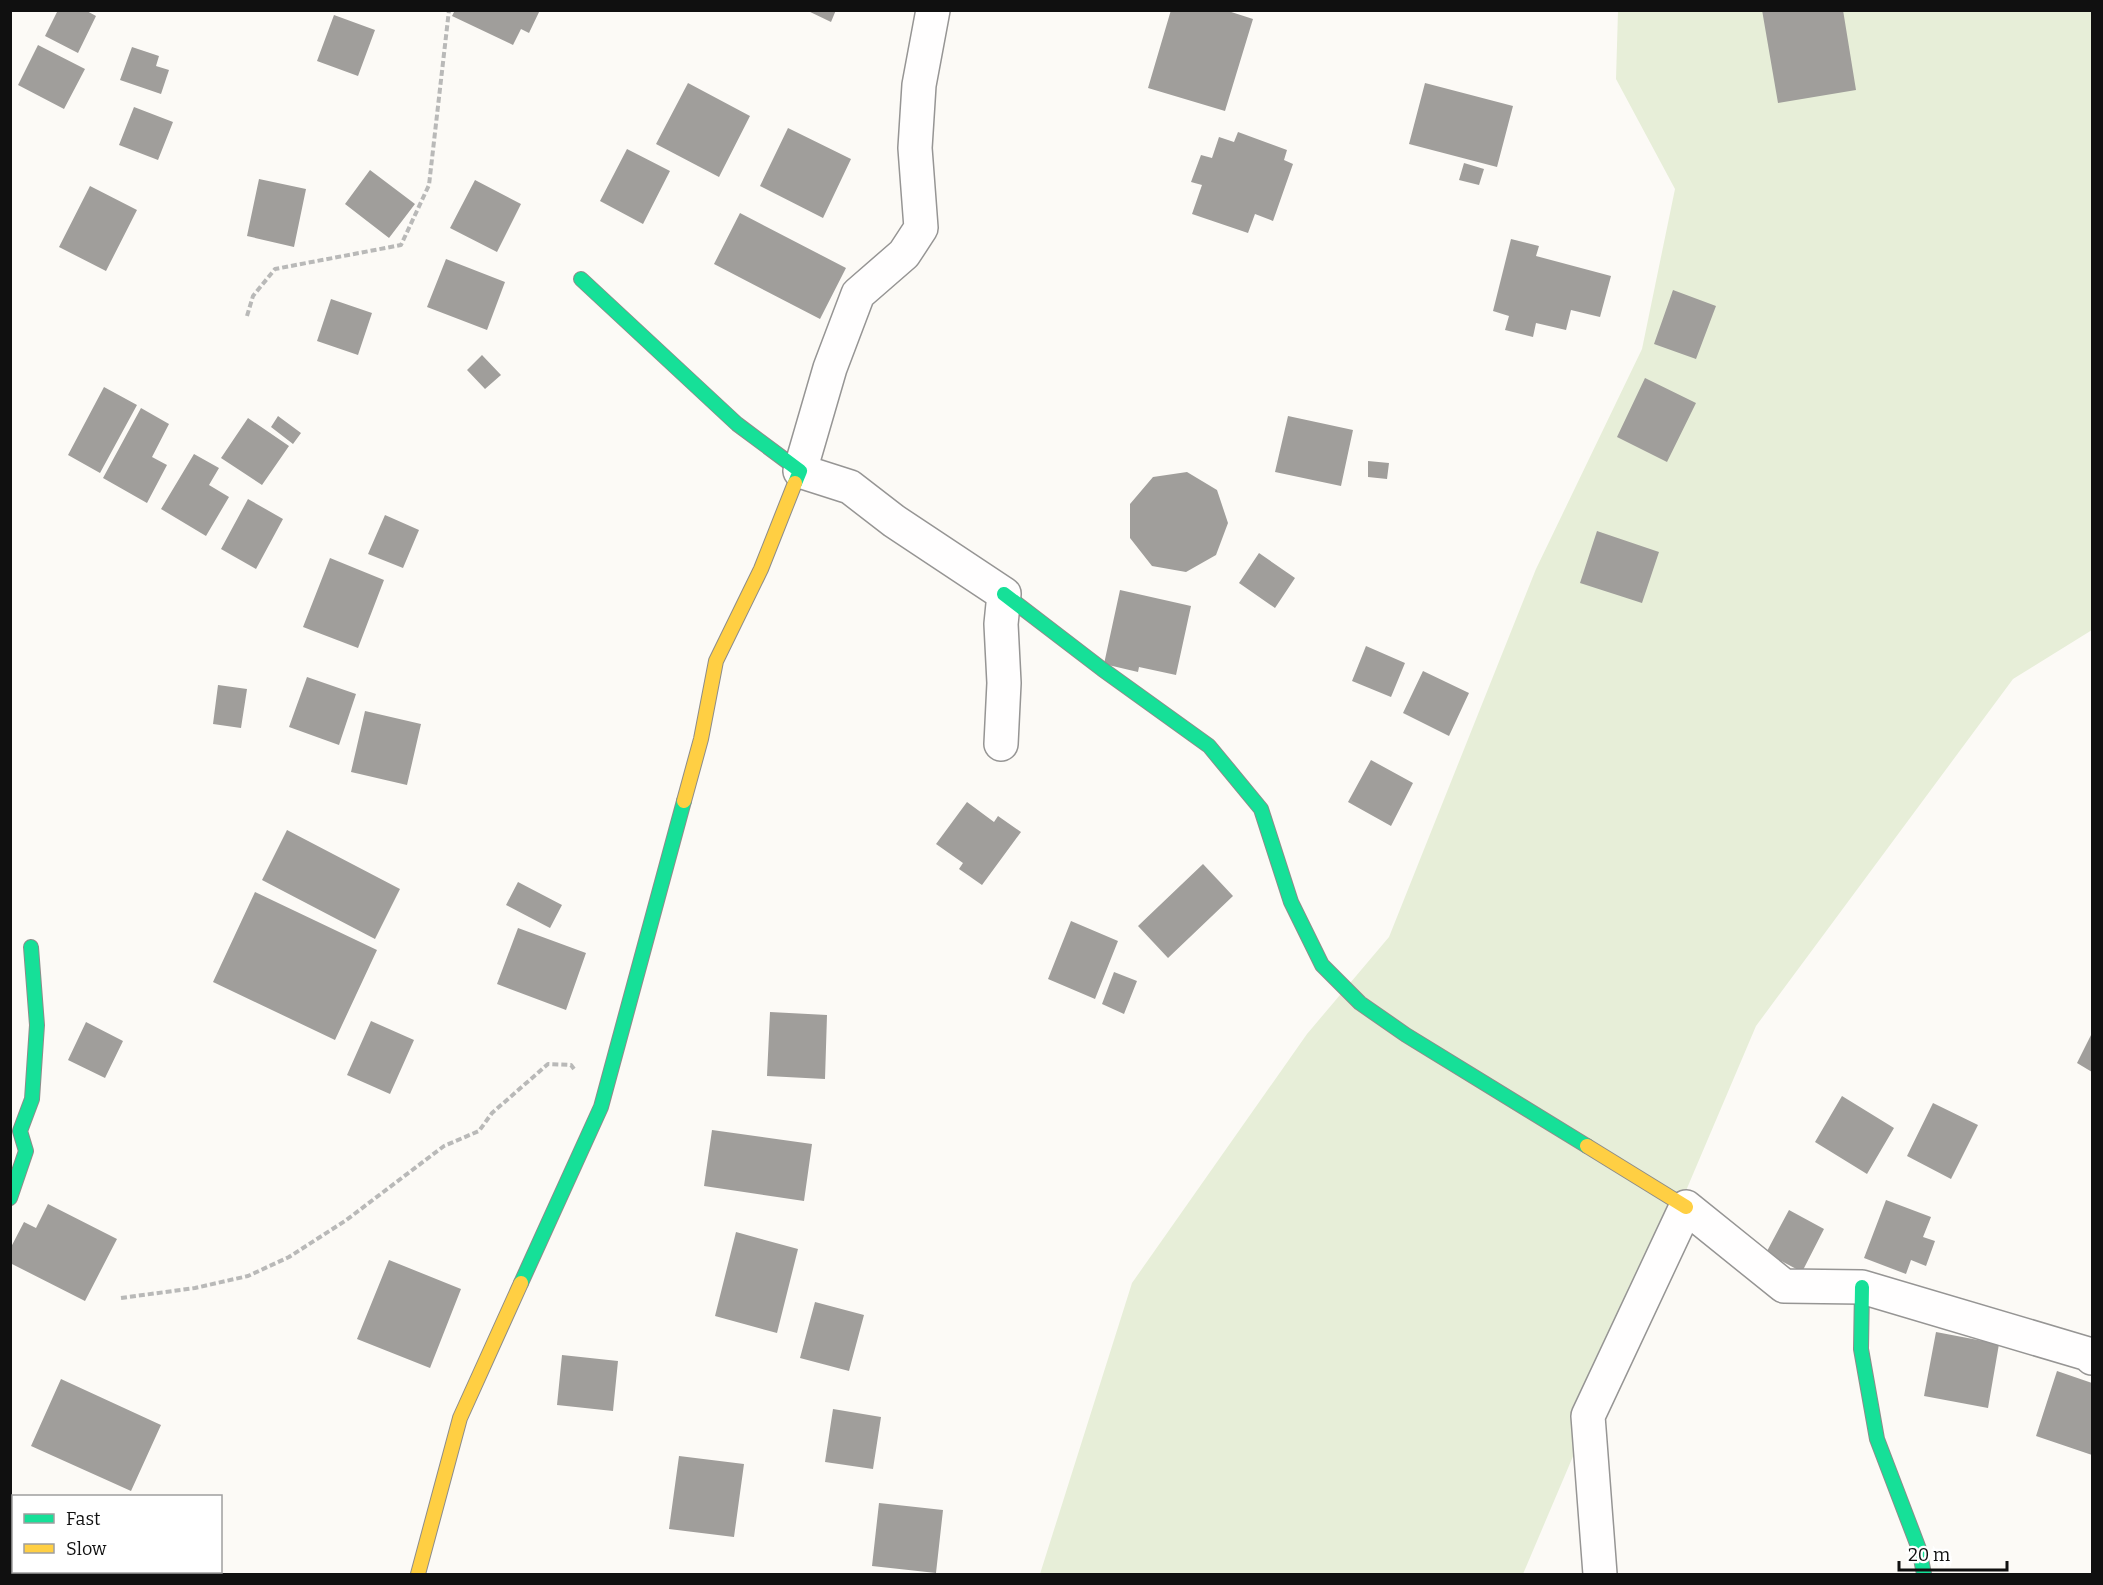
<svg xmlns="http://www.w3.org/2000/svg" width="2103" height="1585" font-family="Bitter,serif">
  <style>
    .green { fill: #e7eed8 }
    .building { fill: #a09e9b }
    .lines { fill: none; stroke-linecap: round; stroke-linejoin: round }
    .street-casing { stroke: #969594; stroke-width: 36 }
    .fast-casing { stroke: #8d8c8a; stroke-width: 16 }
    .slow-casing { stroke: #8d8c8a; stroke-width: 16 }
    .path { stroke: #b9b9b8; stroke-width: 4; stroke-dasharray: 6 3; stroke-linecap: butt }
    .street { stroke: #fffefe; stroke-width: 33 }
    .fast { stroke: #16e098; stroke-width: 14 }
    .slow { stroke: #ffcf43; stroke-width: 14 }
  </style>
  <rect width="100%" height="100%" fill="#fcfaf6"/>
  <path class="green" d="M1618,11H2092V630L2013,679L1756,1026L1523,1574H1040L1132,1283L1307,1034L1389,937L1536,569L1642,349L1675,189L1616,79Z"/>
  <path class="building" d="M58,10H85L96,16L78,53L45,36Z
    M455,10H540L529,33L521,29L513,45L452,16Z
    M806,10H836L831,22Z
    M1171,10H1225L1253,19L1225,111L1148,88Z
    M1762,10H1843L1856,90L1778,103Z
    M334,15L375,30L358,76L317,61Z
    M38,45L85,69L64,109L18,85Z
    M132,47L159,56L156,66L169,70L161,94L120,80Z
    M688,83L750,116L719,177L656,144Z
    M1425,83L1513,106L1497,167L1409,144Z
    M134,107L173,122L158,160L119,145Z
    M788,128L851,159L823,218L760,186Z
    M1238,132L1287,150L1284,160L1293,164L1273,221L1255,214L1248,233L1192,214L1202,185L1191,182L1201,155L1212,158L1219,137L1234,142Z
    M627,149L670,171L643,224L600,201Z
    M1464,163L1484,169L1479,185L1459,180Z
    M370,170L415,204L389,238L345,204Z
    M259,179L306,189L294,247L247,236Z
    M475,180L521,204L497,252L450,228Z
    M90,186L137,210L106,271L59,247Z
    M740,213L846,268L820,319L714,264Z
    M1511,239L1539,246L1536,256L1611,276L1600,317L1571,310L1566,330L1536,323L1533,337L1505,330L1509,316L1493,311Z
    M446,259L505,282L487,330L427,307Z
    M1673,290L1716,306L1696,359L1654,344Z
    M331,299L372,313L358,355L317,341Z
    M482,355L501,375L485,389L467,370Z
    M1645,378L1696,403L1667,462L1617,437Z
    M104,387L137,405L100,473L68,455Z
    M141,408L169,424L152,457L167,465L147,503L103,478Z
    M278,416L301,433L293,444L271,427Z
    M1288,416L1353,430L1341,486L1275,472Z
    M248,418L289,446L262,485L221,458Z
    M194,454L219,468L209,485L229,497L206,536L161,509Z
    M1368,461L1389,463L1387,479L1368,477Z
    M1187,472L1217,490L1228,523L1216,555L1186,572L1152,566L1130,538V504L1153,477Z
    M248,499L283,519L256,569L221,549Z
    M385,515L419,530L403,568L368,554Z
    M1597,531L1659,552L1642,603L1580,583Z
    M1259,553L1295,578L1275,608L1239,583Z
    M330,558L384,580L358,648L303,627Z
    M1120,590L1191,606L1176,675L1139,667L1138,672L1104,664Z
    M1366,646L1405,663L1391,697L1352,681Z
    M1423,671L1469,693L1449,736L1403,713Z
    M307,677L356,694L339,745L289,727Z
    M218,685L247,689L241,728L213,724Z
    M365,711L421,724L407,785L351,772Z
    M1371,760L1413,783L1391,826L1348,802Z
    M967,802L994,822L998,816L1021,832L982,885L959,869L963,863L936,844Z
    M287,830L400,889L375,939L262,880Z
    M1203,864L1233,896L1168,958L1138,926Z
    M518,882L562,905L550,928L506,905Z
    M255,892L377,950L335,1040L213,982Z
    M1071,921L1118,941L1095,999L1048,979Z
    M518,928L586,953L566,1010L497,984Z
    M1114,972L1137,981L1124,1014L1102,1004Z
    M770,1012L827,1015L825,1079L767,1076Z
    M371,1021L414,1040L390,1094L347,1075Z
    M86,1022L123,1041L105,1078L68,1060Z
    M2092,1033V1072L2077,1063Z
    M1842,1096L1894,1128L1867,1174L1815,1142Z
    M1933,1103L1978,1125L1951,1179L1907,1156Z
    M712,1130L812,1144L804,1201L704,1186Z
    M1886,1200L1931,1217L1923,1237L1935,1241L1926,1266L1911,1260L1906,1274L1864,1258Z
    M48,1204L117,1239L85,1301L10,1263V1249L24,1222L36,1228Z
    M1789,1210L1824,1229L1802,1272L1766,1253Z
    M736,1232L798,1249L777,1333L715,1316Z
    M389,1260L461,1289L430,1368L357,1339Z
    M815,1302L864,1315L849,1371L800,1358Z
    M1936,1332L1999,1344L1988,1408L1924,1396Z
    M562,1355L618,1361L613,1411L557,1405Z
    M2057,1371L2092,1383V1455L2036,1436Z
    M61,1379L161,1425L131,1491L31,1446Z
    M833,1409L881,1417L873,1469L825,1462Z
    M679,1456L744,1464L734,1537L669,1529Z
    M879,1503L943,1510L936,1573L872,1566Z"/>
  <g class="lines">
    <defs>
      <path id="street" d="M933,10L919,85L915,148L921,228L904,254L858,294L830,368L800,471L850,487L894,521L1004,594L1001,624L1004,683L1001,744
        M1600,1574L1588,1416L1686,1207L1784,1286L1862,1287L2088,1354L2092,1358"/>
      <path id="fast" d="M581,279L737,424L800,471L795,483
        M1004,594L1102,669L1209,746L1261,809L1291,902L1322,965L1360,1003L1406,1035L1587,1146
        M10,1198L26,1151L20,1131L32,1099L37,1025L31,947
        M521,1283L601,1107L684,801
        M1862,1287L1861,1349L1877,1439L1919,1549L1924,1574"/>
      <path id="slow" d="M684,801L701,739L716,661L761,569L795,483
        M1587,1146L1686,1207
        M418,1574L460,1418L521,1283"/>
    </defs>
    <use href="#street" class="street-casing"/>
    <use href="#fast" class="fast-casing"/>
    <use href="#slow" class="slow-casing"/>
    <path class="path" d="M247,316L253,296L275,269L401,245L429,185L449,10
      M121,1298L195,1288L248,1276L289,1257L345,1221L444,1146L479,1131L492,1113L548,1064L571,1065L574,1069"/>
    <use href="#street" class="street"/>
    <use href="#fast" class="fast"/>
    <use href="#slow" class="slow"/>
  </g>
  <rect width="2103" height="1585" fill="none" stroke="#101010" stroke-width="24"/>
  <rect x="12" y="1495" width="210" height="78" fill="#ffffff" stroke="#9f9f9f" stroke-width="1.5"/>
  <rect x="24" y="1514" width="30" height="9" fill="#16e098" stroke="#9f9f9f" stroke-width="1.5"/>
  <text x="66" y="1525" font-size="18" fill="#101010">Fast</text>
  <rect x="24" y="1544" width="30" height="9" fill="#ffcf43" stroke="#9f9f9f" stroke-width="1.5"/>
  <text x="66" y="1555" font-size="18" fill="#101010">Slow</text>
  <path d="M1899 1561v9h108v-9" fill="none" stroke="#101010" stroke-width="3"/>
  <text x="1908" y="1561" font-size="18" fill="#101010" stroke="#ffffff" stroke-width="4.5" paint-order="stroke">20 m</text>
</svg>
